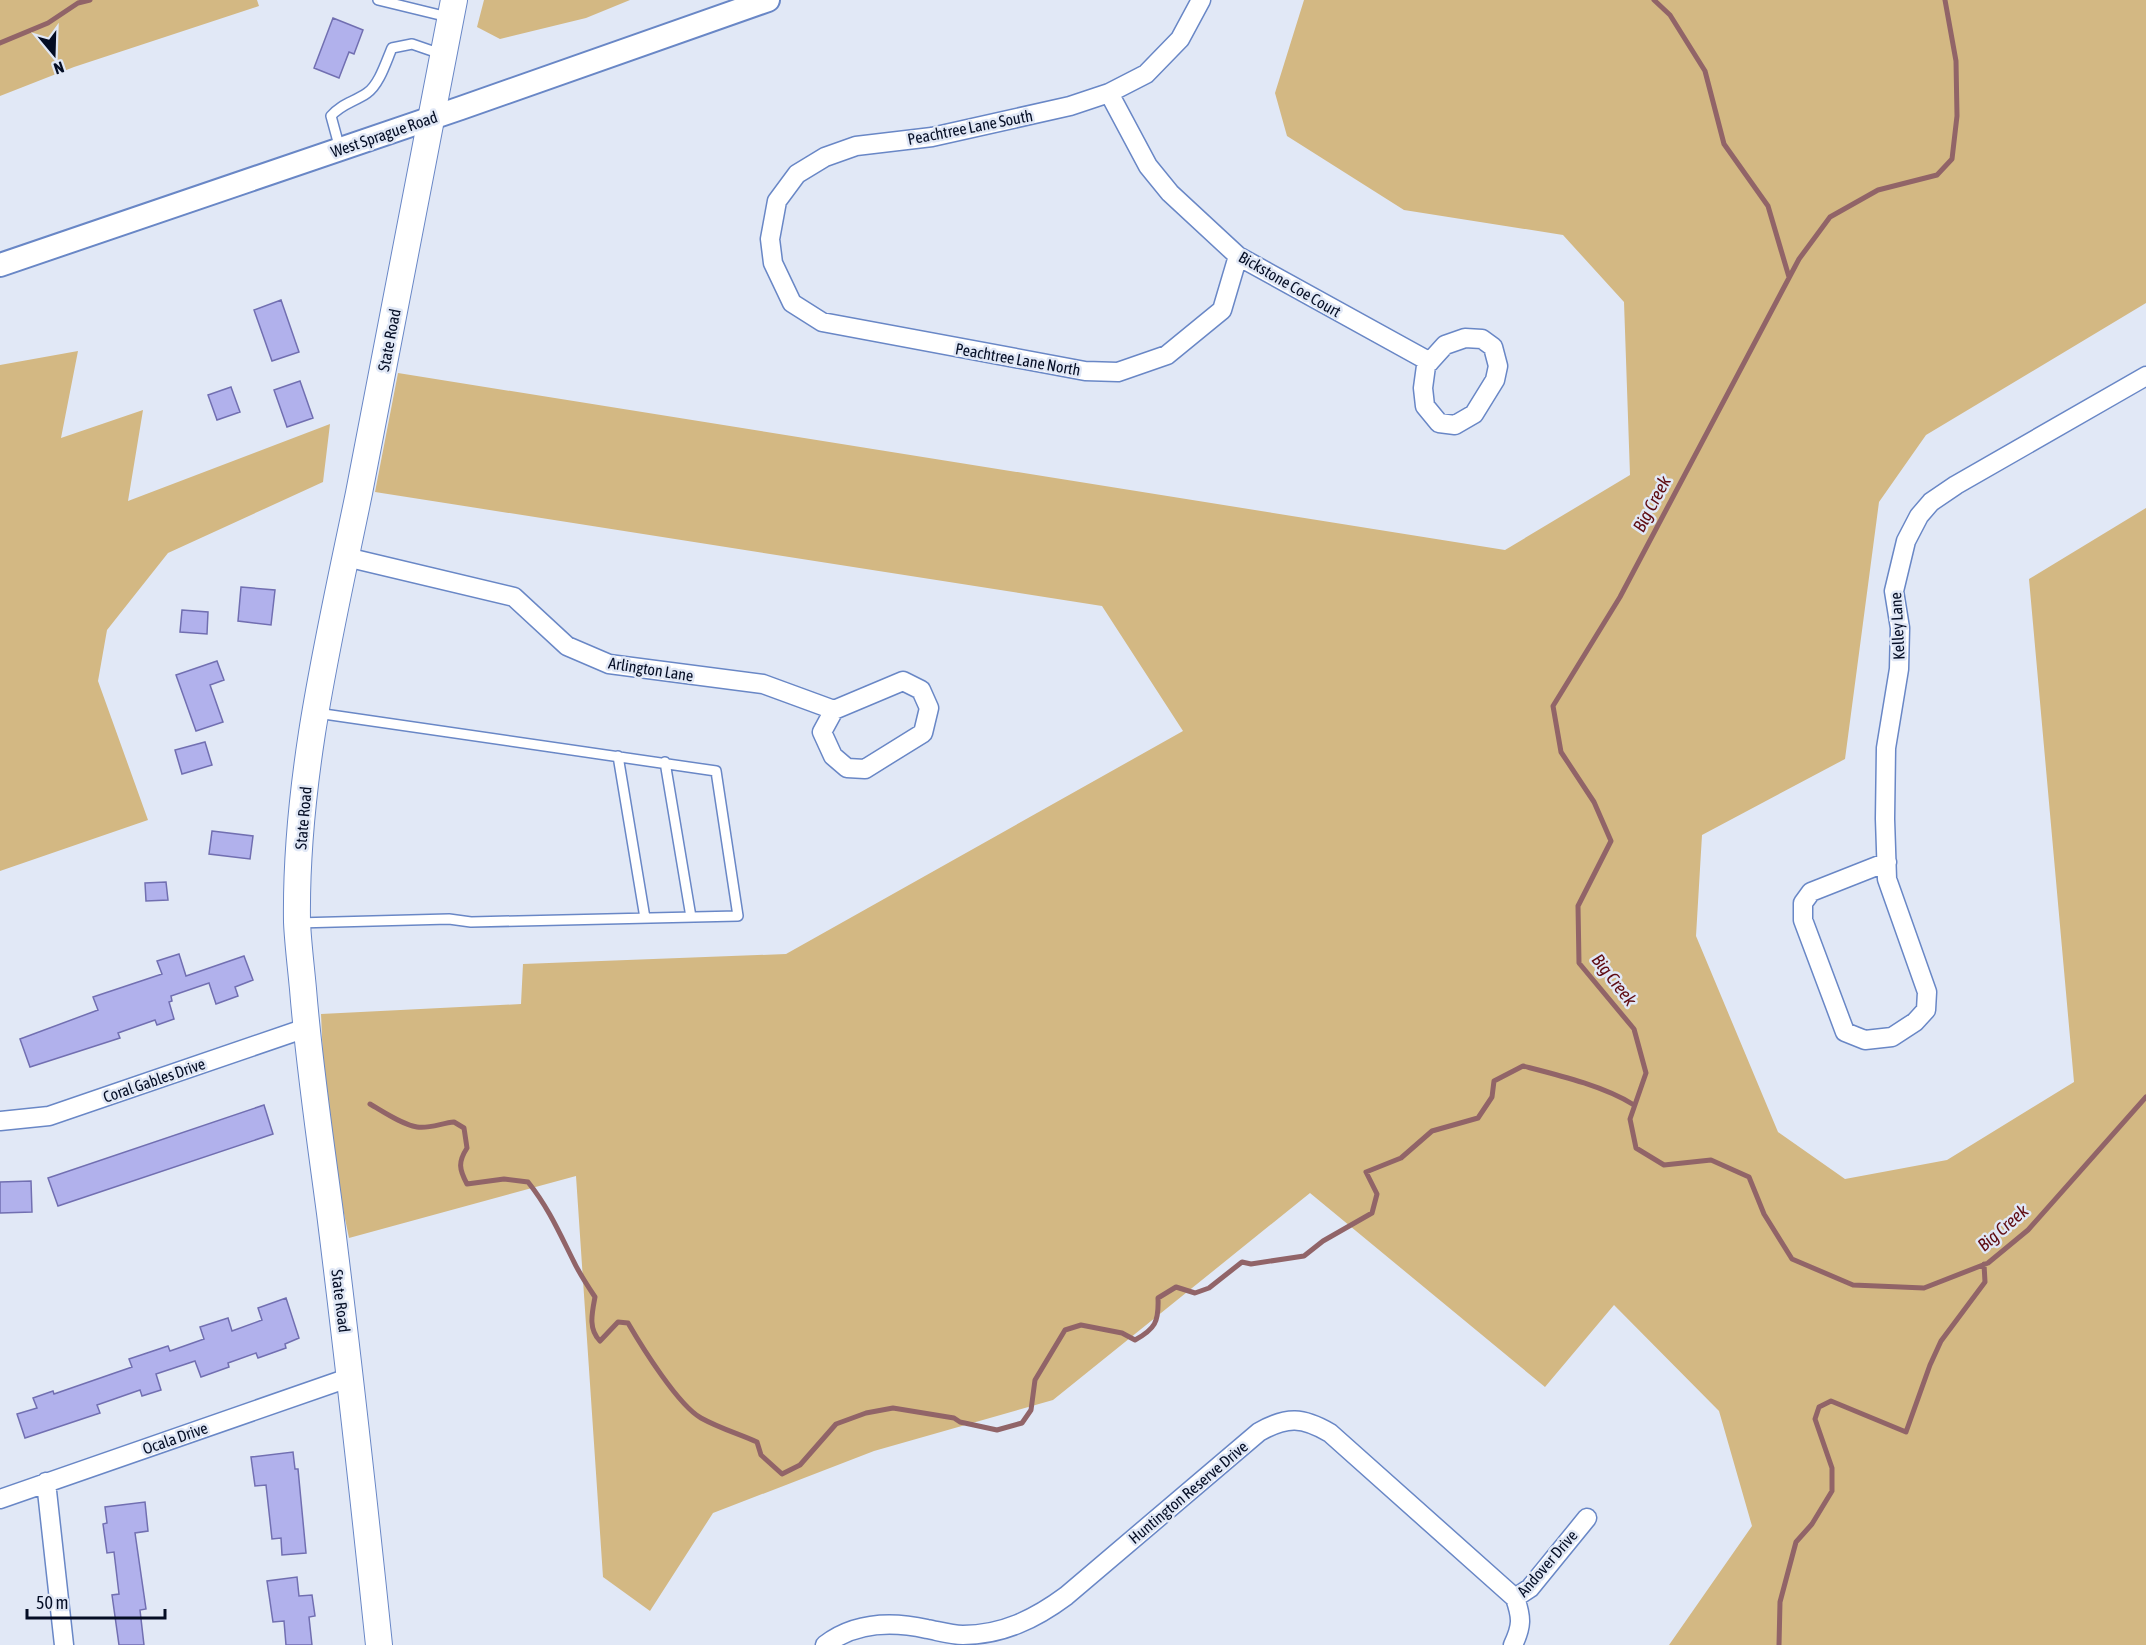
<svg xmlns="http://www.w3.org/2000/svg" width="2146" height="1645" font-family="'Asap Condensed',sans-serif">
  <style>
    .green { fill: #d3b883 }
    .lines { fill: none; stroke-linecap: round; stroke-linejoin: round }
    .stream { stroke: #916468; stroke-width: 5 }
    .building { fill: #b1b1ec; stroke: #716fb1; stroke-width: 1.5 }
    .service-casing { stroke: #6987c6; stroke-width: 12 }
    .minor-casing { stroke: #6987c6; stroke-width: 21 }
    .tertiary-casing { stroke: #6987c6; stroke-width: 26 }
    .secondary-casing { stroke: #6987c6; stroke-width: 28 }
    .service { stroke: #fff; stroke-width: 9 }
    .minor { stroke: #fff; stroke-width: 18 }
    .tertiary { stroke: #fff; stroke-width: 22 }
    .secondary { stroke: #fff; stroke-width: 26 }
    .labels { text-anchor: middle; stroke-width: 5; stroke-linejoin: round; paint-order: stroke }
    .street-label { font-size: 16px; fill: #040d24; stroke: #e1e8f6 }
    .water-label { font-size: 18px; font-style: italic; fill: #5f0c12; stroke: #e1e8f6 }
  </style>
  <rect width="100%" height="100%" fill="#e1e8f6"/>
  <path class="green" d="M0,0H257L259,6L74,67L0,96Z
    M484,0H630L586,18L500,39L477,27Z
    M1304,0H2146V303L1926,435L1879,502L1845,759L1702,835L1696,936L1778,1132L1845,1179L1947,1160L2074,1082L2029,579L2146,508V1645H1669L1752,1526L1719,1411L1614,1305L1545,1387L1310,1193L1053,1400L874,1451L713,1513L650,1611L603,1577L576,1176L349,1238L326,1126L321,1014L521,1004L523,964L786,954L1183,731L1102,606L375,492L398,373L1505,550L1630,475L1624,302L1563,235L1404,210L1287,136L1275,93Z
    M78,351L61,438L143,410L128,501L330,424L323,482L168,553L107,630L98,681L148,820L0,871V365Z"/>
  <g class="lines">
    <path class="stream" d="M1654,0L1670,15L1705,71L1724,144L1768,206L1789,277
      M1945,0L1956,61L1957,116L1952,159L1937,175L1878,190L1830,217L1799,259L1620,597L1553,706L1561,752L1594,802L1611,841L1578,906L1579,963L1634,1029L1646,1073L1630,1119L1636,1148L1664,1165L1711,1160L1749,1177L1764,1214L1792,1259L1853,1285L1924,1288L1988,1263L2028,1230L2146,1097
      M0,43L48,23L78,3L90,0
      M370,1104C384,1112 401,1124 417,1127C429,1129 442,1123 454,1122L464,1128L467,1148C458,1162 459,1169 467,1184L504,1179L528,1182C548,1207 559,1232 573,1260C579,1273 587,1285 595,1297C592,1313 588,1329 600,1341L618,1322L628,1323C642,1347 678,1405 701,1418C719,1428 739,1434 757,1442L761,1455L782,1474L800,1465L836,1424L866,1413L893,1408L954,1418L960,1422L997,1430L1022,1423L1031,1410L1035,1380L1065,1330L1081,1325L1122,1333L1135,1340C1155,1329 1159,1322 1158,1298L1176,1287L1195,1293L1209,1288L1242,1262L1251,1264L1304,1256L1323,1241L1372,1213L1377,1194L1366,1172L1401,1158L1432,1131L1478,1118L1492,1097L1494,1081L1523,1066C1558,1075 1604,1086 1634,1105
      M1779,1645L1780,1602L1796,1542L1812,1524L1832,1491V1468L1815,1419L1819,1407L1831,1401L1906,1432L1930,1365L1941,1341L1985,1282L1984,1264"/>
  </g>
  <path class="building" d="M333,18L363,30L354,54L349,52L339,78L314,68Z
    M281,300L299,352L272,361L254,310Z
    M300,381L313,418L287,427L274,390Z
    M231,387L240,412L217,420L208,395Z
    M241,587L275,590L271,625L238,621Z
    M182,610L208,612L207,634L180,632Z
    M217,661L224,680L210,685L223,722L196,731L176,675Z
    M205,742L212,765L182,774L175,750Z
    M212,831L253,836L250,859L209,854Z
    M166,882L168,900L146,901L145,883Z
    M179,954L186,976L244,956L253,980L235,987L238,996L216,1004L209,983L171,996L172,1001L169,1002L174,1019L157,1025L155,1020L118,1033L120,1038L30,1067L20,1039L98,1010L93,997L162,974L157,961Z
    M264,1105L273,1134L58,1206L48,1178Z
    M31,1181L32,1212L0,1213V1182Z
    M286,1298L299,1338L285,1344L286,1348L258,1358L256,1353L228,1363L229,1367L201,1377L195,1361L156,1374L161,1390L142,1396L140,1390L97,1405L100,1413L25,1438L17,1414L37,1408L33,1398L53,1391L54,1394L132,1367L129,1359L168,1346L170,1351L204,1339L200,1327L228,1318L232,1331L262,1320L258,1308Z
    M293,1452L295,1469H298L306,1553L282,1555L281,1538L272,1539L266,1485L255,1486L251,1457Z
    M145,1502L148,1531L135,1533L146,1609L140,1610L144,1645H119L112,1595L119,1594L114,1552L107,1553L103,1524L107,1523L105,1507Z
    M297,1577L299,1596L312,1595L315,1616L309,1617L312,1645H286L284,1621L273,1622L267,1581Z"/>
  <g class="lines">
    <defs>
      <path id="service" d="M378,0L448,17
        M340,149L331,116C341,104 354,102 367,93C379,85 386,62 392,48L412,44L441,54
        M618,756L645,918
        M665,762L691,917
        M297,923L449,919L471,922L738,916L716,771L317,713"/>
      <path id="minor" d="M1201,0L1180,39L1146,74L1109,93L1070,106L932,137L856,146L825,157L797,174L777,201L770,239L773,263L792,303L822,322L1085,371L1118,372L1167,355L1222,310L1238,256
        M1109,93L1148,166L1170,193L1238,256L1430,362
        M1465,338L1482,339L1493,347L1498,366L1495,380L1474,414L1455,425L1439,423L1425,406L1423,388L1426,366L1445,345Z
        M346,557L514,597L567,646L609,664L763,684L834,710
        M903,681L921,690L929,708L923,733L865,769L847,768L833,756L822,732L834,710Z
        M1887,862L1811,892L1803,903V920L1845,1032L1865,1040L1892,1037L1915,1022L1926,1010L1927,992L1887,879L1885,819L1886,748L1899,669L1900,628L1894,591L1906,541L1919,516L1931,502L1956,485L2146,376
        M0,1121L49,1116L306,1028
        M46,1482L64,1645
        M0,1499L351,1377
        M825,1645C855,1622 891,1621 927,1629C938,1631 951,1635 963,1635C1002,1635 1035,1619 1066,1596L1259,1432C1287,1416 1303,1417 1330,1433L1515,1598
        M1513,1645C1522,1626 1522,1618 1515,1598L1530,1588L1587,1518"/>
      <path id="tertiary" d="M0,265L461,108L768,0"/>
      <path id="secondary" d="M379,1645C364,1501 348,1357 330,1213C320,1138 309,1064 303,989C301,967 298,944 297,922C295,777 330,634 359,493C392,328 422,164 454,0"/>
    </defs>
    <use href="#service" class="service-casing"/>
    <use href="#minor" class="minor-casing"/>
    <use href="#tertiary" class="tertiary-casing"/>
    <use href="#secondary" class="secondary-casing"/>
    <use href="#service" class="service"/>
    <use href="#minor" class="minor"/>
    <use href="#tertiary" class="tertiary"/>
    <use href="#secondary" class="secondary"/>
  </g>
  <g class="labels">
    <g class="street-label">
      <text transform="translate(970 127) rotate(-11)" y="6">Peachtree Lane South</text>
      <text transform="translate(384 134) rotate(-19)" y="6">West Sprague Road</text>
      <text transform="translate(1290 284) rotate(30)" y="6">Bickstone Coe Court</text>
      <text transform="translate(389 340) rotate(-79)" y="6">State Road</text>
      <text transform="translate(1018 359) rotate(10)" y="6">Peachtree Lane North</text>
      <text transform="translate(1897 626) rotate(-93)" y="6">Kelley Lane</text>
      <text transform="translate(651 669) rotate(9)" y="6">Arlington Lane</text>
      <text transform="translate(303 818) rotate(-85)" y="6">State Road</text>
      <text transform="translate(154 1080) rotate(-19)" y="6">Coral Gables Drive</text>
      <text transform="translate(341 1301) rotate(83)" y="6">State Road</text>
      <text transform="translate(175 1438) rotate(-19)" y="6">Ocala Drive</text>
      <text transform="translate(1188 1492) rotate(-40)" y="6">Huntington Reserve Drive</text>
      <text transform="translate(1547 1563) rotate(-49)" y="6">Andover Drive</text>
    </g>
    <g class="water-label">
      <text transform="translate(1652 504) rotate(-62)" y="6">Big Creek</text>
      <text transform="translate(1614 980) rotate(52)" y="6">Big Creek</text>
      <text transform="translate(2003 1228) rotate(-41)" y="6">Big Creek</text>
    </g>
  </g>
  <g transform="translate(54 54) rotate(161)" stroke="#e1e8f6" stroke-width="4.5" paint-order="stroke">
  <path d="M0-4.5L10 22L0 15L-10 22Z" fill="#040d24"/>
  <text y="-9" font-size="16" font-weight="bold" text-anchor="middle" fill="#040d24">N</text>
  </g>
  <path d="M27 1609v9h138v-9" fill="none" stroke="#040d24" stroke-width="3"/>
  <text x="36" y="1609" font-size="18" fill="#040d24" stroke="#e1e8f6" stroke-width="4.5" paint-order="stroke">50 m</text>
</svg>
